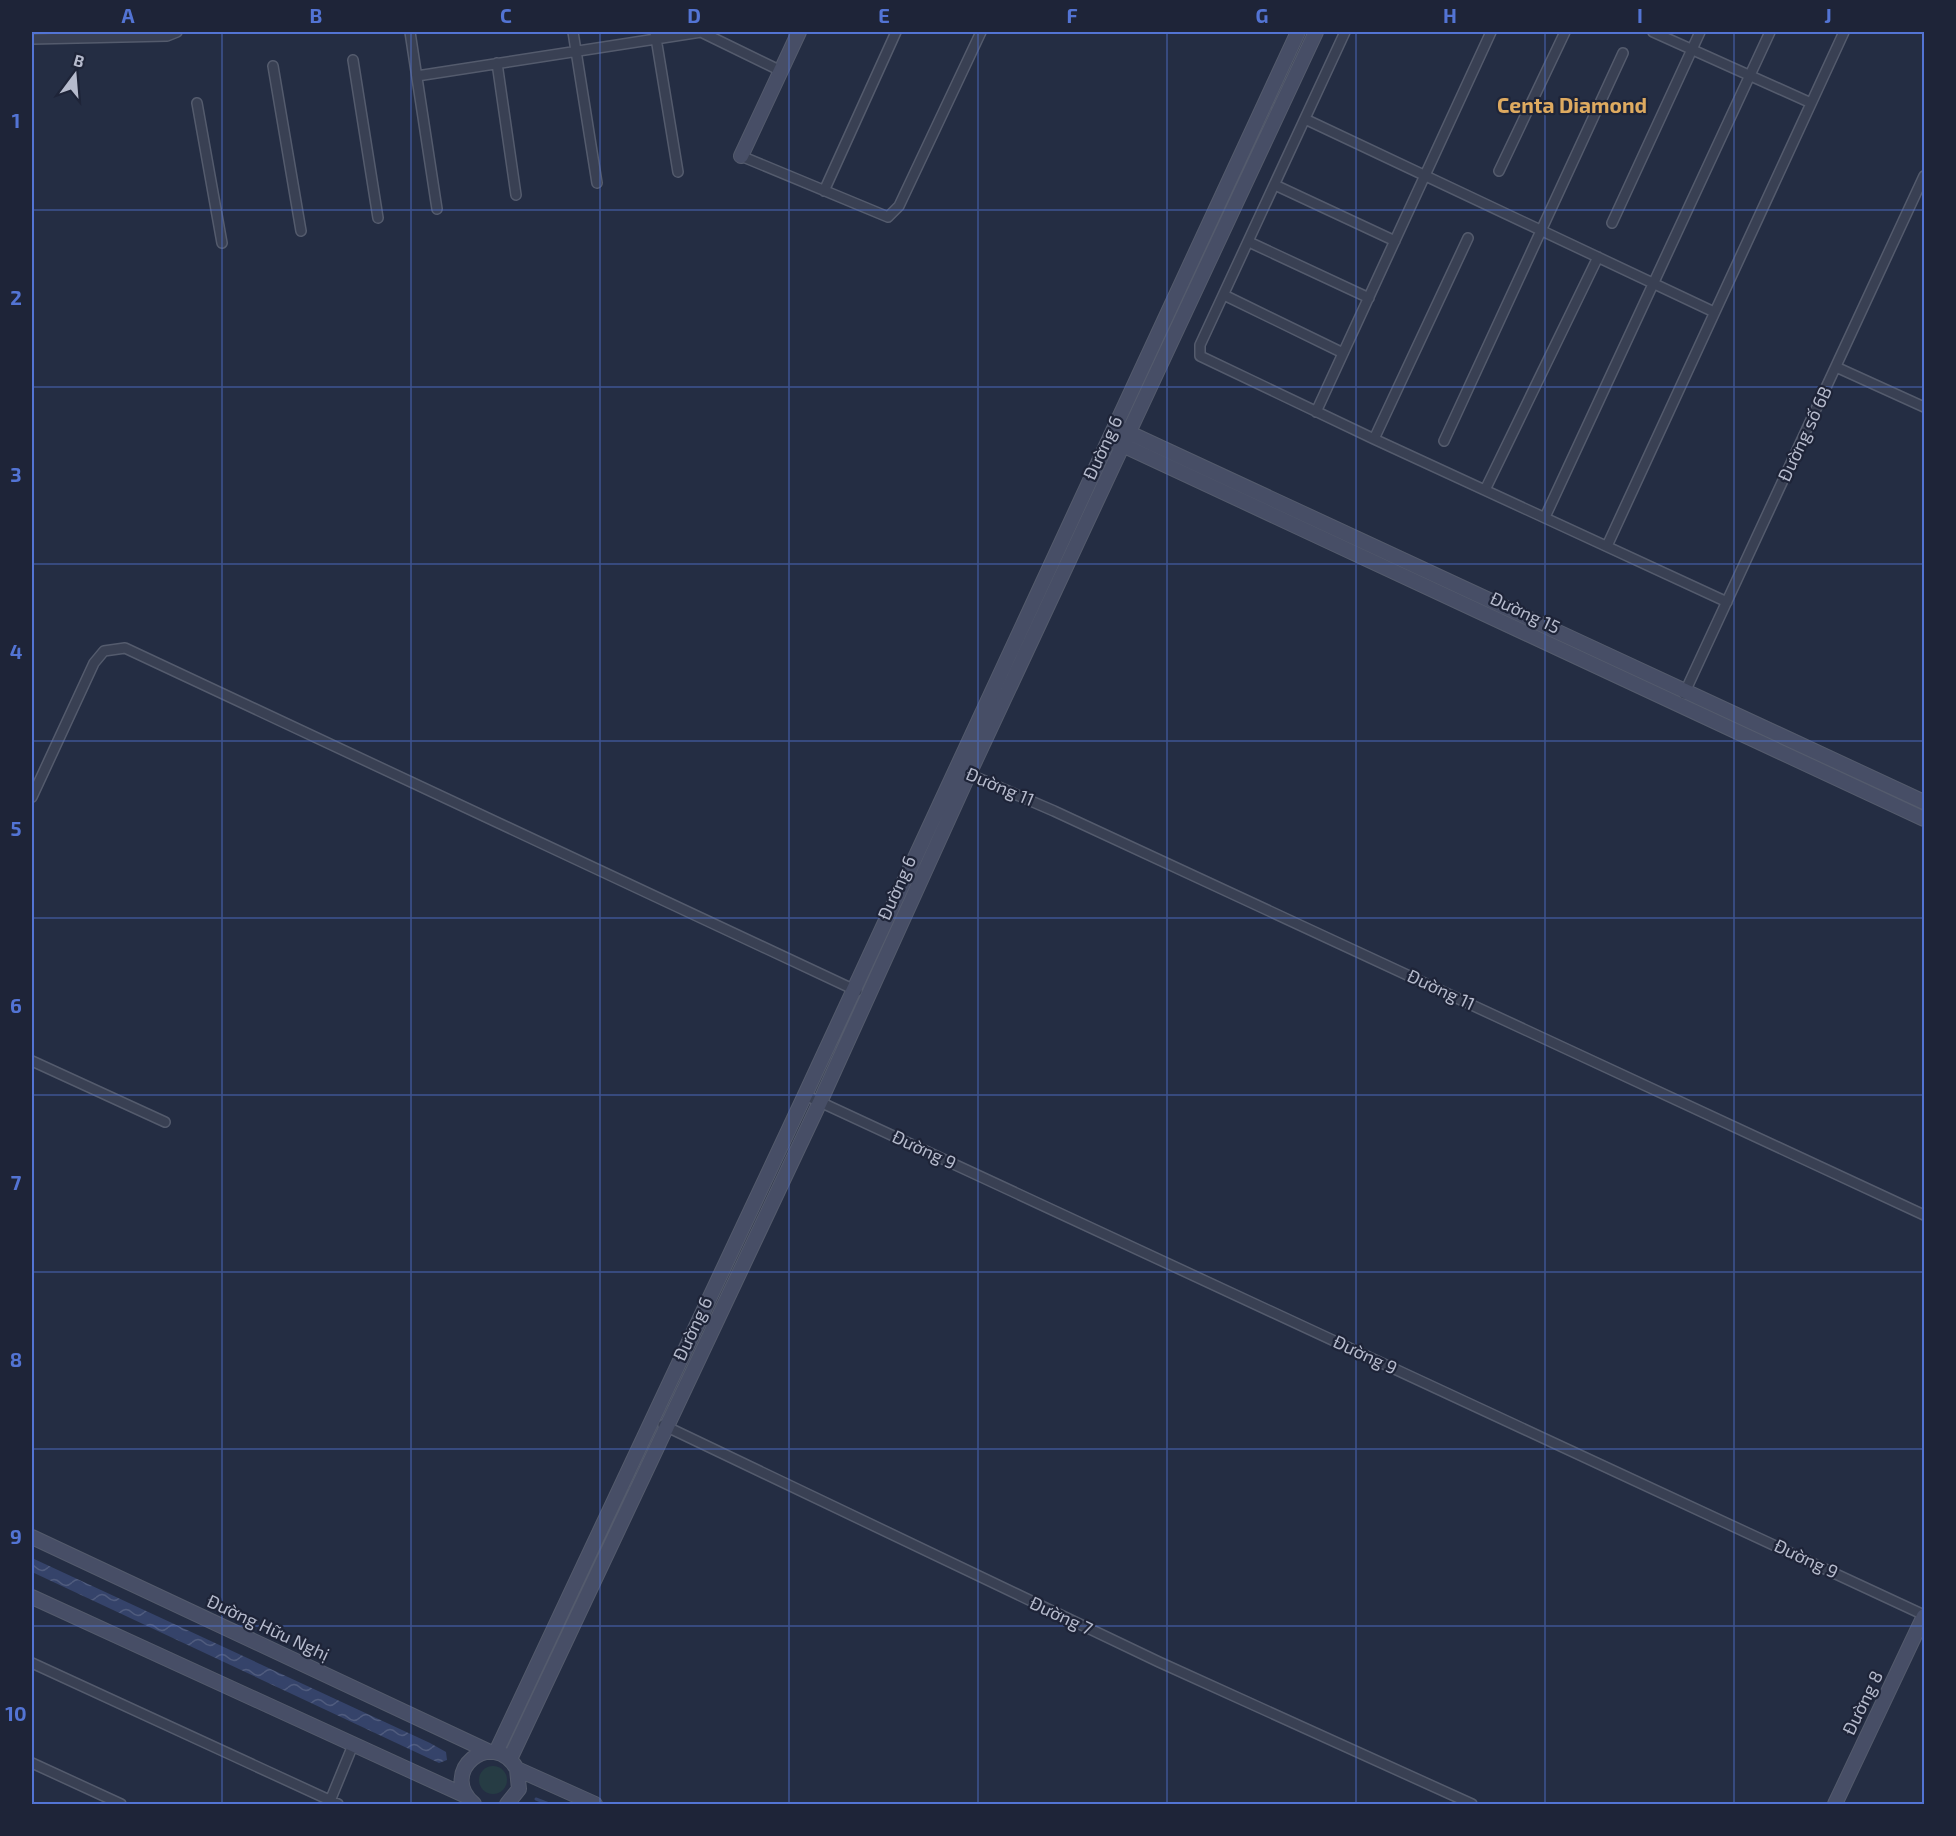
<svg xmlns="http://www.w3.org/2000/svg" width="1956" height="1836" font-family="'Exo 2',sans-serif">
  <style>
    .green { fill: #263c44 }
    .water { fill: url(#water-waves) }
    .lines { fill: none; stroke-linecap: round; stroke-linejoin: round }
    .stream { stroke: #35436a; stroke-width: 3 }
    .street-casing { stroke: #545b6d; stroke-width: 12 }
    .secondary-casing { stroke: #545b6d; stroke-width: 16 }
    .street { stroke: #394053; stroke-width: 9 }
    .secondary { stroke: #474e66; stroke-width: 14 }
    .grid { fill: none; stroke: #5374d4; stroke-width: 1.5; stroke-opacity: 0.55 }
    .labels { text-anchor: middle; stroke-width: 4.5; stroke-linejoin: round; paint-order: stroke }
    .street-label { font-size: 18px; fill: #b6bbcd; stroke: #1e2438 }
    .quarter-label { font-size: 21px; font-weight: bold; fill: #deaa60; stroke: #1e2438 }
    .neatline { fill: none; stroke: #5374d4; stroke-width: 2 }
    .grid-label { font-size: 20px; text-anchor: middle; font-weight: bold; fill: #5374d4 }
  </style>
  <defs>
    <pattern id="water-waves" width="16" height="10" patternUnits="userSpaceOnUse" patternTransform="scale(1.5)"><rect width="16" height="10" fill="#35436a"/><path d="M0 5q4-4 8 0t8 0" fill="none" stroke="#505c7e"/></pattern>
  </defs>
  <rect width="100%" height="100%" fill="#242d43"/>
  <path class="green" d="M479 1780a14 14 0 1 1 28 0a14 14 0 1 1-28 0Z"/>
  <path class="water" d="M32,1558L430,1743L446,1752L447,1760L439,1763L32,1572Z"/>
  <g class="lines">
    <path class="stream" d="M536,1799L549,1804"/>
    <defs>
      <path id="street" d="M410,32L437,209
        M573,32L597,183
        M655,32L678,172
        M1345,32L1200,345V356L1374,439L1727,602
        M1653,32L1811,103
        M32,39L167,36L177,32
        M353,60L378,218
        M497,63L516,195
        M273,66L301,231
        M417,76L701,32L781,71
        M197,103L222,243
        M1305,119L1714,312
        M741,156L888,217L899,206L981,32
        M1499,171L1565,32
        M1275,185L1395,241
        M824,191L896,32
        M1612,223L1700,32
        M1249,242L1369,298
        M1224,295L1343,353
        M1836,367L1924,407
        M1316,412L1491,32
        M1374,439L1468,238
        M1444,441L1623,53
        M1485,490L1598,257
        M1545,517L1770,32
        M1607,546L1844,32
        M1684,694L1924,176
        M964,772L1054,811L1924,1215
        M32,797L94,663L104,651L125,648L857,991
        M32,1061L165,1122
        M805,1095L1924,1615
        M663,1425L1159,1662L1472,1804
        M32,1663L338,1804
        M32,1763L121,1804
        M330,1801L353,1745"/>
      <path id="secondary" d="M741,156L799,32
        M1121,429L1924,802
        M1118,443L1924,819
        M32,1537L490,1752
        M32,1597L466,1796
        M496,1752L805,1095L1298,32
        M510,1759L820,1102L969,774L1316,32
        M517,1769L595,1804
        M474,1804C437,1773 492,1726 517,1769L519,1789L507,1804
        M1835,1804L1924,1616"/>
    </defs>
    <use href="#street" class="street-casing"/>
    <use href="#secondary" class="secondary-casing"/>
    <use href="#street" class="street"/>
    <use href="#secondary" class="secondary"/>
  </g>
  <path class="grid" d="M222,32V1804M411,32V1804M600,32V1804M789,32V1804M978,32V1804M1167,32V1804M1356,32V1804M1545,32V1804M1734,32V1804M32,210H1924M32,387H1924M32,564H1924M32,741H1924M32,918H1924M32,1095H1924M32,1272H1924M32,1449H1924M32,1626H1924"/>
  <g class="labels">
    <g class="street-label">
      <text transform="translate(1805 434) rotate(-65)" y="6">Đường số 6B</text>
      <text transform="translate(1103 448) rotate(-65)" y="6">Đường 6</text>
      <text transform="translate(1525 613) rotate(25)" y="6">Đường 15</text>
      <text transform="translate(1000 787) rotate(23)" y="6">Đường 11</text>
      <text transform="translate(897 888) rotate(-66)" y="6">Đường 6</text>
      <text transform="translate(1441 990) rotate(25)" y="6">Đường 11</text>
      <text transform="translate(924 1150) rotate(25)" y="6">Đường 9</text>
      <text transform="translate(693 1329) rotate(-65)" y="6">Đường 6</text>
      <text transform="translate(1365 1355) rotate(25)" y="6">Đường 9</text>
      <text transform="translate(1806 1559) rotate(25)" y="6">Đường 9</text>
      <text transform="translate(1061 1616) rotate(25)" y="6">Đường 7</text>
      <text transform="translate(268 1628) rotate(25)" y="6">Đường Hữu Nghị</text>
      <text transform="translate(1863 1703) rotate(-64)" y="6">Đường 8</text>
    </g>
    <g class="quarter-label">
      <text x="1572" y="113">Centa Diamond</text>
    </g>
  </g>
  <rect width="1956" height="1836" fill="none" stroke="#1e2438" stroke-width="66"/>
  <g transform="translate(75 75) rotate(16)" stroke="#1e2438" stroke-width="4.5" paint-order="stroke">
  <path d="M0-4.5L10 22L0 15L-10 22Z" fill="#b6bbcd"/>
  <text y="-9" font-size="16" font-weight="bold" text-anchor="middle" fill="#b6bbcd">B</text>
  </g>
  <rect x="33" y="33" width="1890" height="1770" class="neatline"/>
  <g class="grid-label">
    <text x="128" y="23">A</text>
    <text x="316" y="23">B</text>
    <text x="506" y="23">C</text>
    <text x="694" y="23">D</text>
    <text x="884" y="23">E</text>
    <text x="1072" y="23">F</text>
    <text x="1262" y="23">G</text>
    <text x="1450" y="23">H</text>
    <text x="1640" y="23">I</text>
    <text x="1828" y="23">J</text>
    <text x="16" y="128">1</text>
    <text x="16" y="305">2</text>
    <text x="16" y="482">3</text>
    <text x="16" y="659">4</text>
    <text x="16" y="836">5</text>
    <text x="16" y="1013">6</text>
    <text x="16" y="1190">7</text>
    <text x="16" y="1367">8</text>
    <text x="16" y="1544">9</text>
    <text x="16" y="1721">10</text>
  </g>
</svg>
